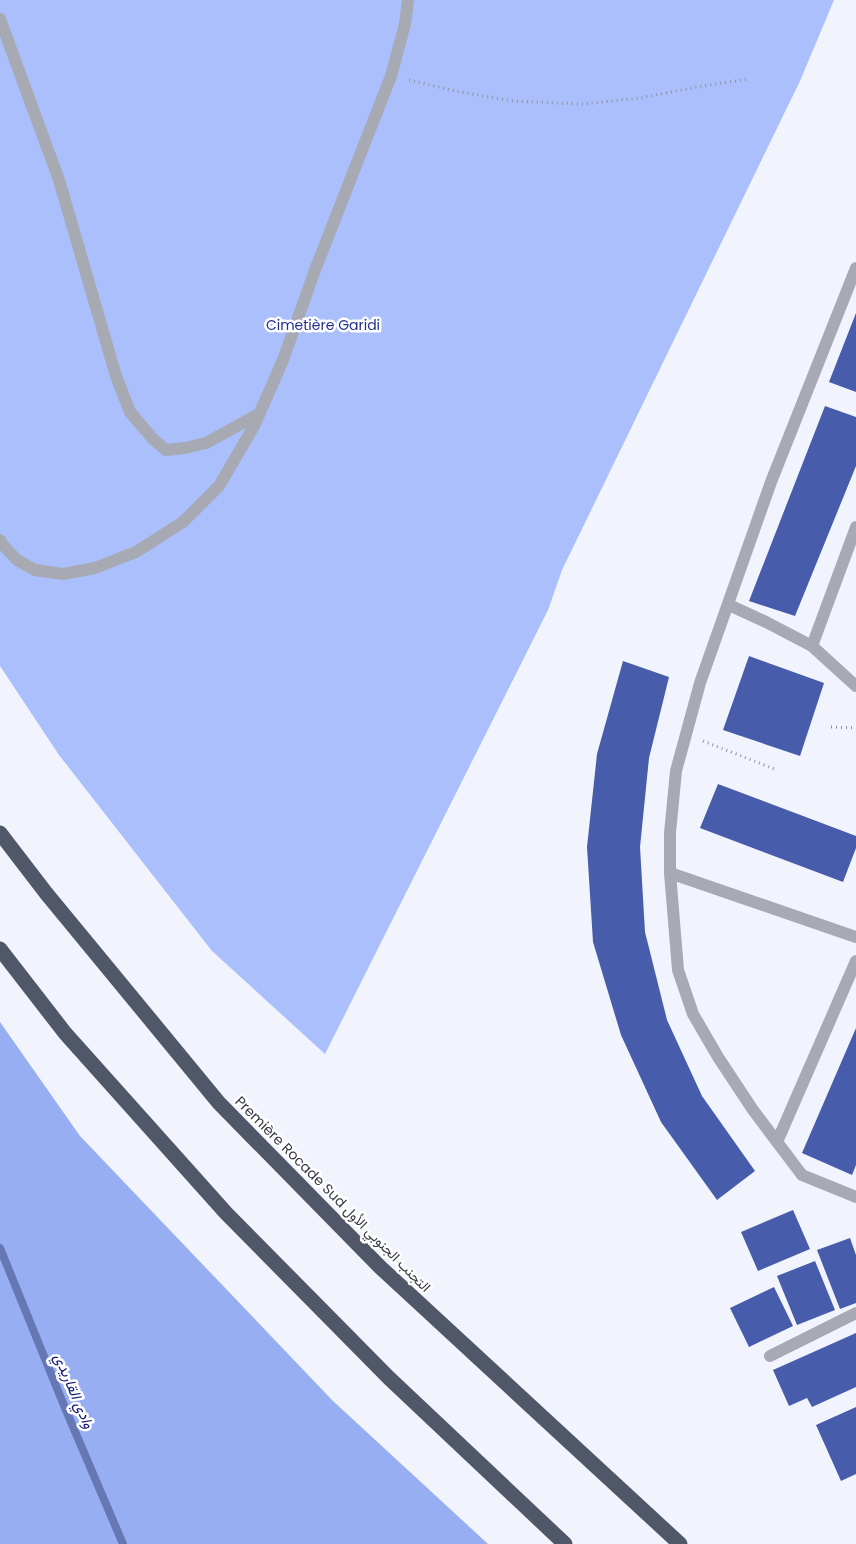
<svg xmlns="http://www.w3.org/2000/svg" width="856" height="1544" font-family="Poppins,Vazirmatn,sans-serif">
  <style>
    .green { fill: #aabffc }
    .forest { fill: #98aef2 }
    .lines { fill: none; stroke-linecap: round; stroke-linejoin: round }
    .stream { stroke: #6578b4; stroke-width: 8 }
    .building { fill: #475caa }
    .path { stroke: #91949d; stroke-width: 3; stroke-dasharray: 1 4; stroke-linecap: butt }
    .minor { stroke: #a7aab3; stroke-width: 12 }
    .highway { stroke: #505769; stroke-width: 15 }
    .labels { text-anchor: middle; stroke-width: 5; stroke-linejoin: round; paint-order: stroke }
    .park-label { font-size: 14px; fill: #21308f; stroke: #fff }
    .street-label { font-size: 14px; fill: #373a42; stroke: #fff }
    .water-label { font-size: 15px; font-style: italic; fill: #141878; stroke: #fff }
  </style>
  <rect width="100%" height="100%" fill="#f1f4fd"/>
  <path class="green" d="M0,0H834L800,81L562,570L548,610L325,1054L212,951L59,755L0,666Z"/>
  <path class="forest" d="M0,1022L80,1136L333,1401L488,1544H0Z"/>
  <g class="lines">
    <path class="stream" d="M0,1248L65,1408L123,1544"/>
  </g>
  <path class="building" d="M856,313V392L829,382Z
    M825,406L856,417V466L795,616L749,601Z
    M749,656L824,683L800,756L723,730Z
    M623,661L669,677L649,758L640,847L645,932L667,1020L702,1096L755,1171L717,1200L661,1122L621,1035L593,942L587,847L597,754Z
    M718,784L856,836V848L843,882L700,828Z
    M856,1028V1165L852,1175L802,1153Z
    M793,1210L810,1249L758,1271L741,1232Z
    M850,1238L856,1255V1303L840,1309L817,1250Z
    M815,1261L835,1310L797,1325L777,1276Z
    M774,1287L793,1326L749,1347L730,1308Z
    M856,1333V1387L812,1407L807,1398L789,1406L773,1370Z
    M856,1407V1474L841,1481L816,1425Z"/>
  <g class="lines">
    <path class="path" d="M409,80L455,91L513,101L583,104L640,98L702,86L749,79
      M831,727L856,728
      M703,741L777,770"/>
    <path class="minor" d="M0,19L59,180L116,376L130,412L153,439L166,450L185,448L206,443L259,414
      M856,268L771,482L700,683L676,771L670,833V873L856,937
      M0,540L3,545L17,560L35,570L63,574L95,568L136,552L183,522L219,486L254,426L283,360L315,270L391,76L405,24L408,0
      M729,605L766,622L812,646L856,686
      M812,646L856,527
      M670,873L678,970L693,1014L718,1057L753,1110L802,1175L856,1197
      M777,1142L856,961
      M770,1356L856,1313"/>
    <path class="highway" d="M0,833L46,893L219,1103L380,1267L680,1544
      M0,949L65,1033L226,1213L389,1378L565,1544"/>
  </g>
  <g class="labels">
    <g class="park-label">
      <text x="323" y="330">Cimetière Garidi</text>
    </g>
    <g class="street-label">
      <text transform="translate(333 1194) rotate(45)" y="5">Première Rocade Sud التجنب الجنوبي الأول</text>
    </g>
    <g class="water-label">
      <text transform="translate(74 1391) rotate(67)" y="5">وادي القاريدي</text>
    </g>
  </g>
</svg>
